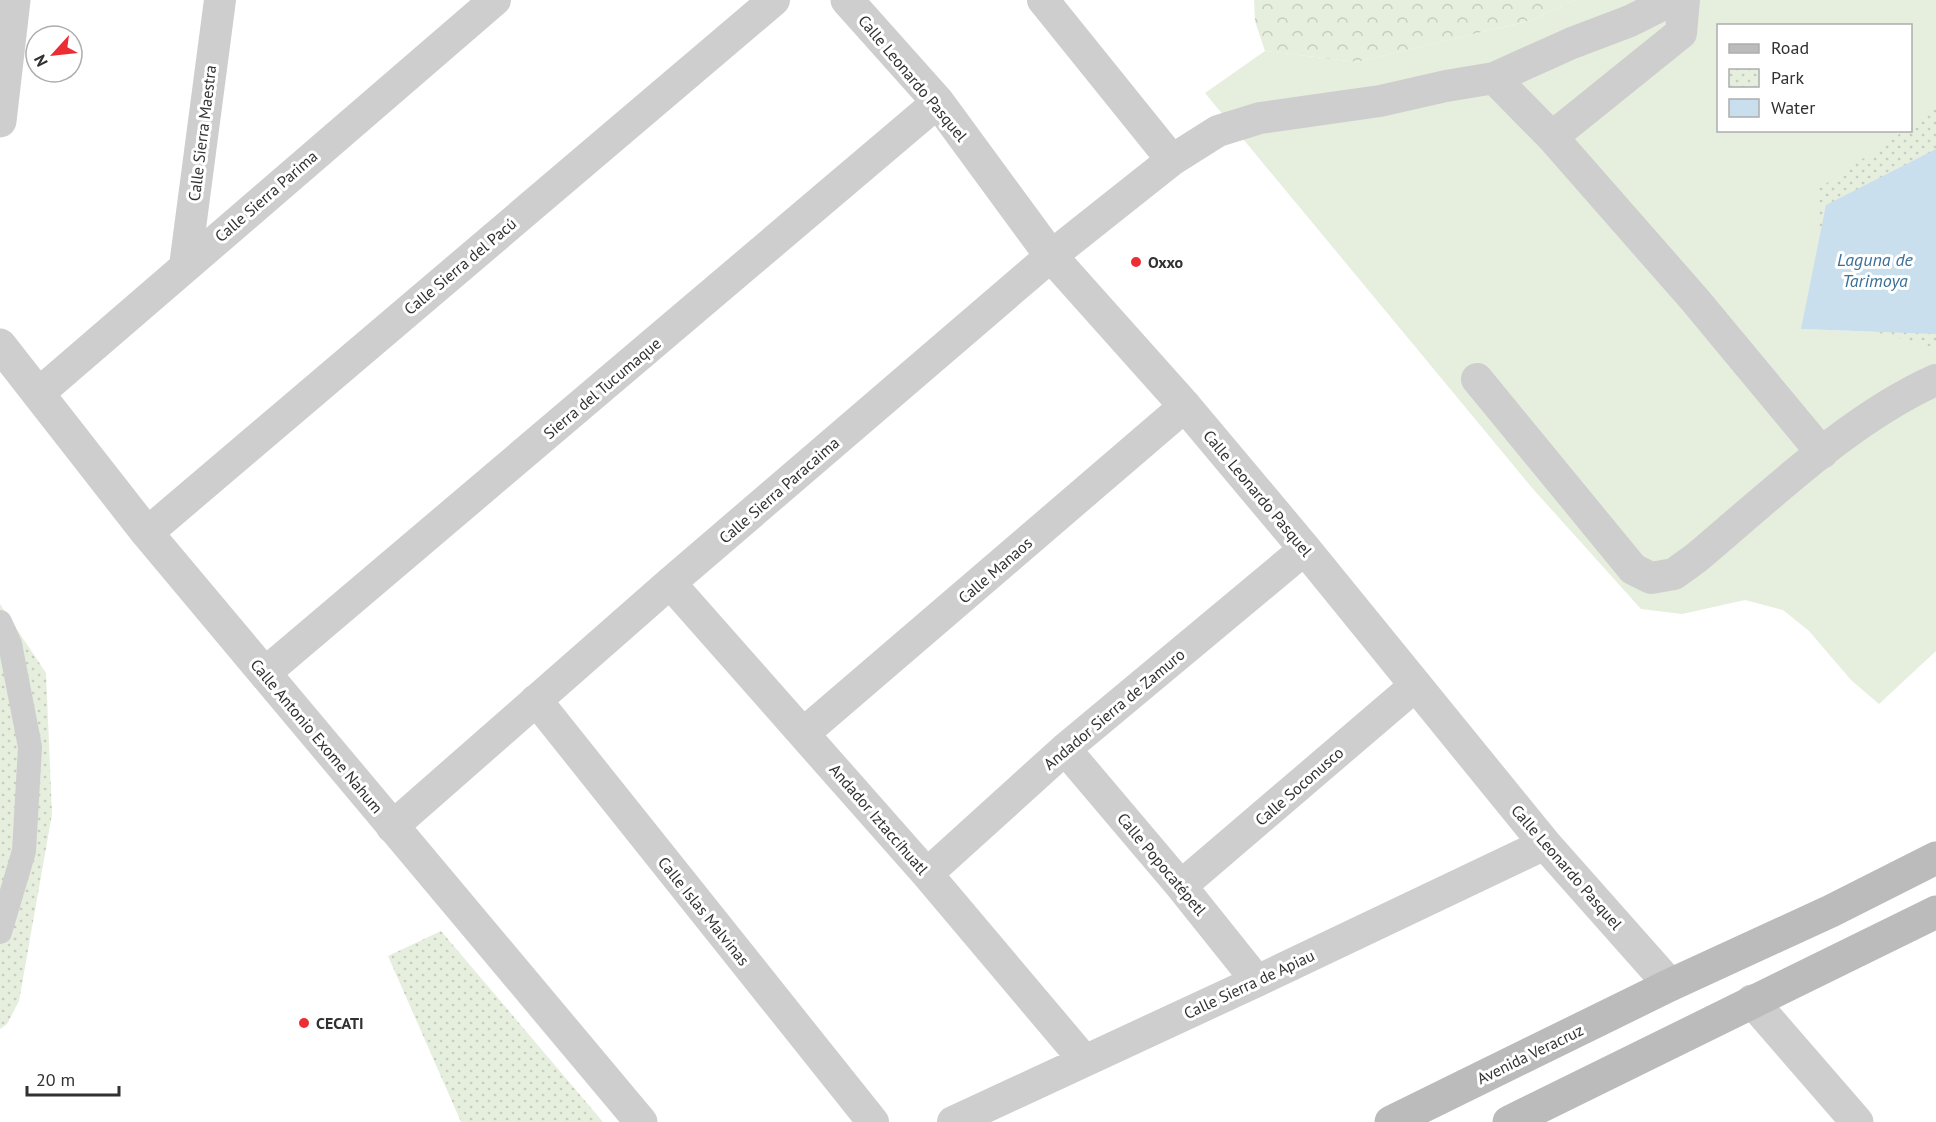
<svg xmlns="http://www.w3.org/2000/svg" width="1936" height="1122" font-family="'PT Sans',sans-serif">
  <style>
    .grass { fill: #e6eede; fill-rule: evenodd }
    .forest { fill: url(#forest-crowns) }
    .park { fill: url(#park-dots) }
    .water { fill: #cadfee }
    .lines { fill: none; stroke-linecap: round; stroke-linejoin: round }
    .pedestrian { stroke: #cecece; stroke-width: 24 }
    .minor { stroke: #cecece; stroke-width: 32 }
    .tertiary { stroke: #cecece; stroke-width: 33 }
    .secondary { stroke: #bbb; stroke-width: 33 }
    .poi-dot { fill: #ec2e34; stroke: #fff; stroke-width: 2 }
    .labels { text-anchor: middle; stroke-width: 6; stroke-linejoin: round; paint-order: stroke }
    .street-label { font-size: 16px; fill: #313131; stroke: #fff }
    .poi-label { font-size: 16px; font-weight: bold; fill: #313131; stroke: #fff; text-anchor: start }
    .water-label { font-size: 18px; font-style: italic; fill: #3a6f97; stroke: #fff }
  </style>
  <defs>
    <pattern id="forest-crowns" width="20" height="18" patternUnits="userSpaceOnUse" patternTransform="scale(1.5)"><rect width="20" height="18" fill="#e6eede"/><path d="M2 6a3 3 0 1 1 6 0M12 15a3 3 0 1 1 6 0" fill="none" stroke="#c6cdbf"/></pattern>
    <pattern id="park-dots" width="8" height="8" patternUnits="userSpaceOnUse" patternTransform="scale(1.5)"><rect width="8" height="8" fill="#e6eede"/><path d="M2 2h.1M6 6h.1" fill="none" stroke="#c6cdbf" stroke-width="1.8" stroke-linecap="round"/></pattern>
  </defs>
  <rect width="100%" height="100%" fill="#fff"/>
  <path class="grass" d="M1575,0H1936V149L1802,329L1936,334V651L1879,704L1851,680L1809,631L1783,610L1745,600L1682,614L1641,609L1533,489L1205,93L1265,51L1357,62L1532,20ZM1718,26H1910V130H1718Z"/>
  <path class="forest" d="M1254,0H1575L1532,20L1357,62L1265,51L1255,21Z"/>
  <path class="park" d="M1936,109V348L1820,317L1818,189L1904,131L1910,130L1911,126Z
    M0,604L46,673L52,814L19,1001L7,1024L0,1029Z
    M441,931L603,1122H461L388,956Z"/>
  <path class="water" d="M1936,149V334L1801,329L1826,205Z"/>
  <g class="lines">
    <path class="pedestrian" d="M0,622L10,644L30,747L24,851L0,932"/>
    <path class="minor" d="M1043,0L1172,160
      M1494,78L1552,137L1695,300L1822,453
      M1552,137L1681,33L1684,0
      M185,266L220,0
      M1477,379L1633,569L1651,578L1674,574L1696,558C1768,498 1850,418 1936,380
      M38,394L495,0
      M147,533L774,0
      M670,583L927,874L1084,1060
      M265,673L938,102
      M536,700L873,1122
      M804,733L1185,406
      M1065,749L1181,886L1257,981
      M392,827L670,583L1051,256L1172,160L1218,131L1260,118L1380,101L1446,86L1494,78L1572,43L1630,21L1672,0
      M927,874L1065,749L1305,549
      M1181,886L1416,685
      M953,1122L1257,981L1545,844"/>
    <path class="tertiary" d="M847,0L938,102L1051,256L1185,406L1305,549L1545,844L1670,985
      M0,121L14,0
      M0,345L147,533L641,1122
      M1752,1001L1857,1122"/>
    <path class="secondary" d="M1391,1122L1670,985L1831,911L1936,858
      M1509,1122L1936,912"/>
  </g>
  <g class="poi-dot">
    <circle cx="1136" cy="262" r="6"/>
    <circle cx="304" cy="1023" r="6"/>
  </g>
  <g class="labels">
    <g class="street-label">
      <text transform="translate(913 78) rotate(50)" y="6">Calle Leonardo Pasquel</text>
      <text transform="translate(202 133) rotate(-83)" y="6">Calle Sierra Maestra</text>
      <text transform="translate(266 196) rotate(-41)" y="6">Calle Sierra Parima</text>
      <text transform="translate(460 266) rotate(-40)" y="6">Calle Sierra del Pacú</text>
      <text transform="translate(602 388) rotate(-40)" y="6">Sierra del Tucumaque</text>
      <text transform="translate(779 490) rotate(-41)" y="6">Calle Sierra Paracaima</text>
      <text transform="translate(1258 493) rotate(50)" y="6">Calle Leonardo Pasquel</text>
      <text transform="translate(995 570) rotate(-41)" y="6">Calle Manaos</text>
      <text transform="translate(1114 709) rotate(-40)" y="6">Andador Sierra de Zamuro</text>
      <text transform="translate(317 736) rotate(50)" y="6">Calle Antonio Exome Nahum</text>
      <text transform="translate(1299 786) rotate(-41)" y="6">Calle Soconusco</text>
      <text transform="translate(879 819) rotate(49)" y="6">Andador Iztaccíhuatl</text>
      <text transform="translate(1162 864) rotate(50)" y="6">Calle Popocatépetl</text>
      <text transform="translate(1567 867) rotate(49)" y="6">Calle Leonardo Pasquel</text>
      <text transform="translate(704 911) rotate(51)" y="6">Calle Islas Malvinas</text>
      <text transform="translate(1249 984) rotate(-25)" y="6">Calle Sierra de Apiau</text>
      <text transform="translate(1530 1054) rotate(-26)" y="6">Avenida Veracruz</text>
    </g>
    <g class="poi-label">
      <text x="1148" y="268">Oxxo</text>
      <text x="316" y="1029">CECATI</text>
    </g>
    <g class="water-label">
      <text x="1875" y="266">Laguna de<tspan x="1875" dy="21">Tarimoya</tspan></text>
    </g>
  </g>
  <rect x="1717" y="24" width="195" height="108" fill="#ffffff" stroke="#adadad" stroke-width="1.5"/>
  <rect x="1729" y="44" width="30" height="9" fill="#bbbbbb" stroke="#adadad" stroke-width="1.5"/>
  <text x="1771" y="54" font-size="18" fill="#313131">Road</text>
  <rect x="1729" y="69" width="30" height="18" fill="url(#park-dots)" stroke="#adadad" stroke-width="1.5"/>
  <text x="1771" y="84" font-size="18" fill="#313131">Park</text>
  <rect x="1729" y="99" width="30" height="18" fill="#cadfee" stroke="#adadad" stroke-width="1.5"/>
  <text x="1771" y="114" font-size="18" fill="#313131">Water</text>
  <g transform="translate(54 54) rotate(243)"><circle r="28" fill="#ffffff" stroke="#adadad" stroke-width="1.5"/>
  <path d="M0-4.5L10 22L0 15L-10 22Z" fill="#ec2e34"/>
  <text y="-9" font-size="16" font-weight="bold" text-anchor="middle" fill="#313131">N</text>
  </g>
  <path d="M27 1086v9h92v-9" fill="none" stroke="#313131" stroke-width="3"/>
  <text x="36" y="1086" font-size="18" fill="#313131" stroke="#ffffff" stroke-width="4.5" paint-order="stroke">20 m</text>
</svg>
